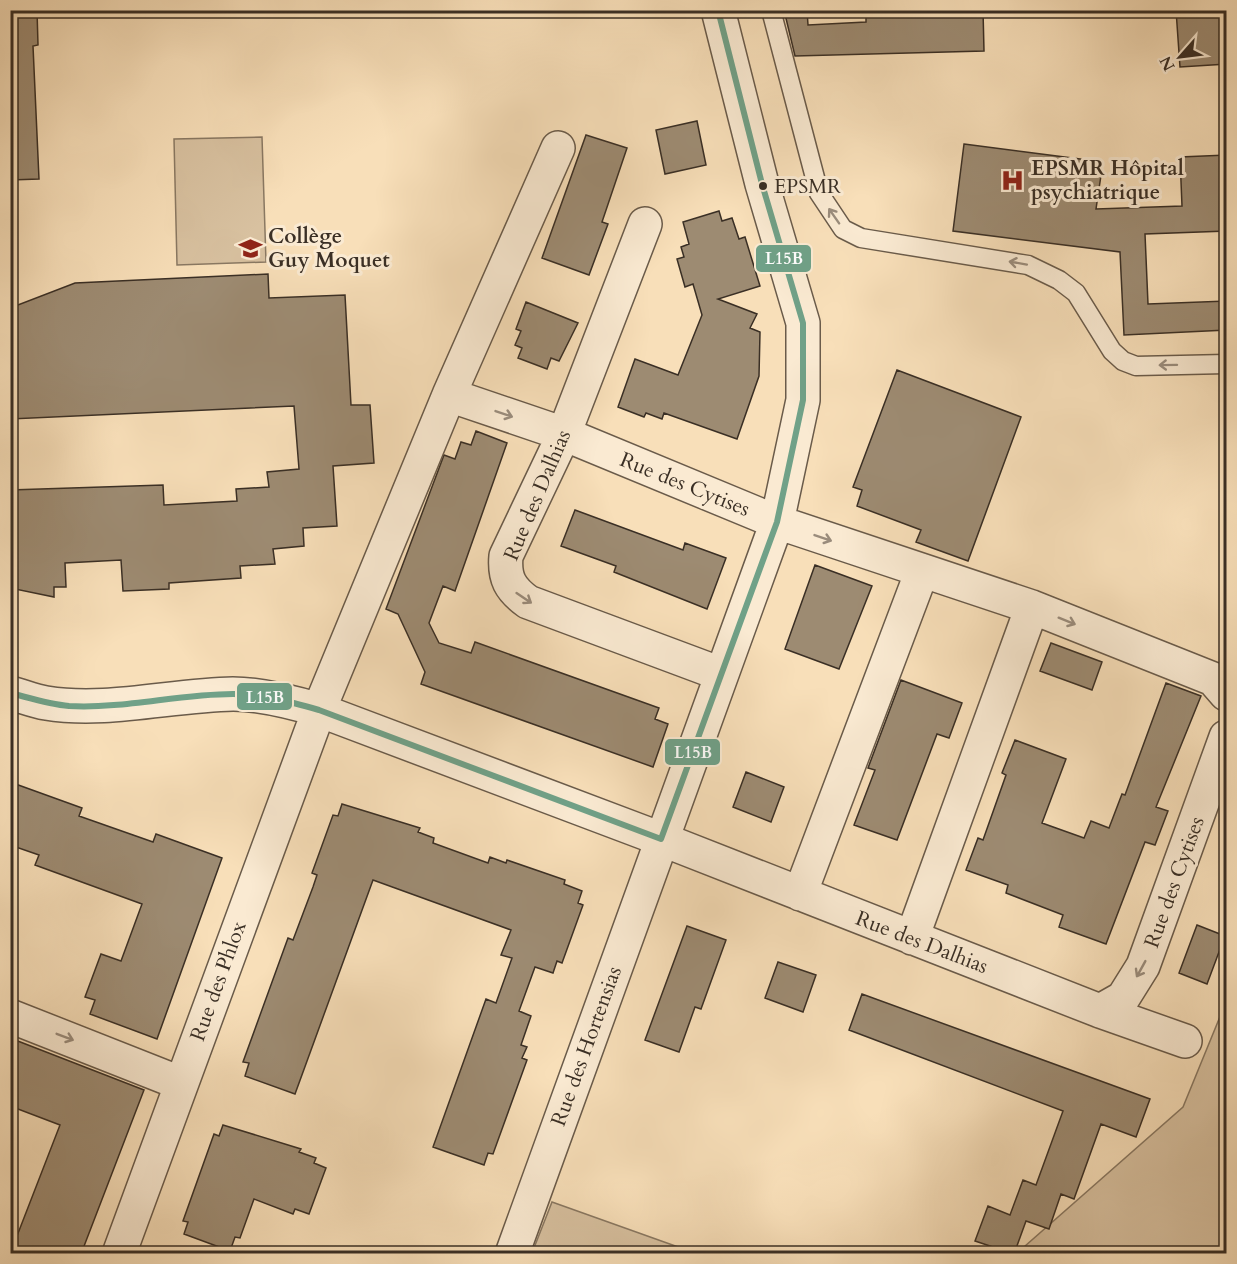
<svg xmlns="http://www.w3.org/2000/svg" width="1237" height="1264" font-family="Cardo,serif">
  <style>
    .green { fill: #d8c1a0; stroke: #897862; stroke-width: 1.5 }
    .building { fill: #9d8b72; stroke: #3a2f25; stroke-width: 1.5 }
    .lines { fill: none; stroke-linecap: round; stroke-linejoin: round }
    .lane-casing { stroke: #6a5b4a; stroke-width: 21 }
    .street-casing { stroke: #6a5b4a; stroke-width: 36 }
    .lane { stroke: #faead2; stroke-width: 18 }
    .street { stroke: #faead2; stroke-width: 33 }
    .bus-1-casing { stroke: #faead2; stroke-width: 10 }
    .bus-1 { stroke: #70a188; stroke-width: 6 }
    .oneway { stroke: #9a8c7c }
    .bus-dot { fill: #3a2f25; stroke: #faead2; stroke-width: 2 }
    .labels { text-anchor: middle; stroke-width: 6; stroke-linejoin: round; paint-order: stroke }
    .bus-label { font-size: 20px; fill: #3a2f25; stroke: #faead2; text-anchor: start }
    .poi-label { font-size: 21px; font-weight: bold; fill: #3a2f25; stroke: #faead2; text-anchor: start }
    .street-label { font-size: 21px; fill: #3a2f25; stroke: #faead2 }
    .line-badge { stroke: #faead2; stroke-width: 2 }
    .badge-label { font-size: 16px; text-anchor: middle; font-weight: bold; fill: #fff }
  </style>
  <rect width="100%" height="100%" fill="#f8dfb9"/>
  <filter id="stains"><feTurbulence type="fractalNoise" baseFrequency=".00333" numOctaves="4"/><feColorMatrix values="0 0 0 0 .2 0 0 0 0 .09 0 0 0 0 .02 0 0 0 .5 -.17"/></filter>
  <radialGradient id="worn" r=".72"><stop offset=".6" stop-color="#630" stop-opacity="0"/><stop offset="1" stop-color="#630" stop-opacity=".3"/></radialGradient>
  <path class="green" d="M262,137L266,262L177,265L174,139Z
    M1226,1002V1253L1016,1254L1183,1107Z
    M552,1202L695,1253H532Z"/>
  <path class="building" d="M10,10H37L38,45L33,46L39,179L10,180Z
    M784,10H807L808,25L866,22V10H983L984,51L795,56Z
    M1176,10H1227V64L1180,67Z
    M697,121L706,165L665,174L656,130Z
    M586,135L627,148L602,222L608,224L589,275L542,258Z
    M964,144L1103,162L1096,209L1182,206L1180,157L1227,155V231L1145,234L1148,304L1227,301V330L1124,335L1120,252L953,231Z
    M719,211L722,221L732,218L739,239L745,237L760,286L718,299L757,314L750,328L760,332L759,376L737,439L664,413L662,419L646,413L644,417L618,407L635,359L678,375L702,315L693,284L685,287L677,259L684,257L681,247L689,244L683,222Z
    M268,274L269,298L345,295L351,405H370L374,463L333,466L337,526L303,528L304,546L273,549L275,564L240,566L241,578L169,583V589L123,591L121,560L65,563L66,587H54V597L10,588V490L163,485L164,505L237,501L236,489L269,487L267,472L299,469L294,406L10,419V308L75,283Z
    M526,302L578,323L559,361L551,358L547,369L518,358L522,348L515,345L521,331L516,329Z
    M897,370L1021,417L968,561L916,542L921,530L857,506L862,490L853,487Z
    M476,431L507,443L455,591L443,586L429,623L439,643L471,653L475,642L659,708L655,719L668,724L653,767L421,684L425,672L398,614L386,609L444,455L455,459L461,442L471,445Z
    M575,510L683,550L685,543L726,558L707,609L614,572L616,566L561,546Z
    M815,565L872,586L839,669L785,649Z
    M1051,643L1102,662L1092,690L1040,671Z
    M901,680L962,703L949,738L937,734L897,840L854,825L875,770L868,768Z
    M1166,683L1201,696L1156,807L1168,811L1155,845L1145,842L1106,944L1059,927L1063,915L1006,893L1008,885L966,870L978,838L983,840L1006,775L1002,773L1015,740L1066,759L1042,823L1084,838L1091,821L1109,828L1122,794L1125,795Z
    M746,772L784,787L771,822L733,807Z
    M10,782L82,808L79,816L153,842L156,834L222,858L157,1039L90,1014L95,1000L85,997L101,954L121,961L142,904L35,865L39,855L10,845Z
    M342,804L420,828L418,832L434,838L433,843L488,863L490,857L506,863L507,860L565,880L564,884L582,891L578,903L583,905L562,963L557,961L553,973L535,967L519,1011L531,1016L521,1045L527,1047L522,1058L527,1060L493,1154L488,1153L484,1165L433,1147L486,999L496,1003L512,958L501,955L511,930L373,880L295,1094L245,1076L249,1063L243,1062L288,938L293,940L313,887L317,875L312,873L333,815L338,816Z
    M1197,925L1225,936L1207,984L1179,973Z
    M687,926L726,940L701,1009L695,1007L679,1052L645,1040Z
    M778,962L816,975L803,1012L765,998Z
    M862,994L1150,1099L1136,1137L1101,1124L1074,1199L1061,1194L1049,1229L1026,1221L1014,1254L975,1241L988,1206L1010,1215L1023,1180L1036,1185L1063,1111L849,1030Z
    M10,1038L144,1090L81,1254H10L60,1125L10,1106Z
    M223,1125L301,1149L299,1152L316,1158L314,1163L326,1168L309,1214L295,1209L293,1214L254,1199L240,1238L235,1237L230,1251L184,1234L188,1222L183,1221L214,1134L219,1136Z"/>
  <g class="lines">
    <defs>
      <path id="lane" d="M771,10L819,193L843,229L861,238L1028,265L1059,280L1076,293L1112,351L1123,361L1136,366L1226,364"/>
      <path id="street" d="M645,224L564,434L506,556C504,578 510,589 528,602L721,674
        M449,395L564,434L777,522L1032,607L1213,679L1226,694
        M10,693C22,696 34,701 46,703C106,713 172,695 233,694C261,694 292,702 319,710L661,839L1100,1011L1185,1041
        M800,894L922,571
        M912,938L1032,607
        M1100,1011L1123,998L1143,966L1226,737
        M10,1016L180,1083
        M119,1254L319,710L449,395L558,148
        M512,1254L777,522L803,400V323L762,184L718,10"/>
    </defs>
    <use href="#lane" class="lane-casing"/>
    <use href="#street" class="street-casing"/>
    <use href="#lane" class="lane"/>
    <use href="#street" class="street"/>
    <defs>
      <path id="bus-1" d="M10,693C30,698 48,704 69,706C124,709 178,694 233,694C263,694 291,702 319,710L661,839L777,522L803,400V323L762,184L718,10"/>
    </defs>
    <use href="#bus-1" class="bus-1-casing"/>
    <use href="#bus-1" class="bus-1"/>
  </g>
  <defs><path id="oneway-shaft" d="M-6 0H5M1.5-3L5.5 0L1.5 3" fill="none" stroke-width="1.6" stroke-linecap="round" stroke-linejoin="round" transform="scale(1.5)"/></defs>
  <g class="oneway">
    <use href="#oneway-shaft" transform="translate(834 216) rotate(-125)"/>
    <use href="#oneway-shaft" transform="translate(1018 263) rotate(-170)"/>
    <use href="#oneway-shaft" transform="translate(1168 365) rotate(179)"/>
    <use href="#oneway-shaft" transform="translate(504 414) rotate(19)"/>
    <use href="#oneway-shaft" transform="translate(823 538) rotate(19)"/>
    <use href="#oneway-shaft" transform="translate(524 598) rotate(34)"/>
    <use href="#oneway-shaft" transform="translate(1067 621) rotate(22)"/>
    <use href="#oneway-shaft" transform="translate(1141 969) rotate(119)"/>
    <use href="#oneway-shaft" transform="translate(65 1037) rotate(21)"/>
  </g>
  <defs>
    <symbol id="hospital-bare" viewBox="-9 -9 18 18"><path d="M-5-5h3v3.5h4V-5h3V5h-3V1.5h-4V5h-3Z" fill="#8f2418" stroke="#faead2" stroke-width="2.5" paint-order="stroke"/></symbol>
    <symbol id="school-bare" viewBox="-9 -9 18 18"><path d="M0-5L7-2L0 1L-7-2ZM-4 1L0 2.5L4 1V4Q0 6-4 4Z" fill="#8f2418" stroke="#faead2" stroke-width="2.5" paint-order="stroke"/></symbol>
  </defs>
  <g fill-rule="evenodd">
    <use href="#hospital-bare" x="996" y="164" width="33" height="33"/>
    <use href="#school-bare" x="234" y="232" width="33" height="33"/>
  </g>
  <circle class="bus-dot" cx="763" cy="186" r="5"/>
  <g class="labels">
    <g class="bus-label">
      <text x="774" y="193">EPSMR</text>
    </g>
    <g class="poi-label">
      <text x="1031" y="175">EPSMR Hôpital<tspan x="1031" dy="24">psychiatrique</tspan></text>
      <text x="268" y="243">Collège<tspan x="268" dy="24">Guy Moquet</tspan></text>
    </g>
    <g class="street-label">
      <text transform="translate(685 484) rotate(22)" y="7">Rue des Cytises</text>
      <text transform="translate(537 495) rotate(-67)" y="7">Rue des Dalhias</text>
      <text transform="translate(1174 882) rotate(-70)" y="7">Rue des Cytises</text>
      <text transform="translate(922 942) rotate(21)" y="7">Rue des Dalhias</text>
      <text transform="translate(218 981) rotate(-70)" y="7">Rue des Phlox</text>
      <text transform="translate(586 1046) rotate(-70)" y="7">Rue des Hortensias</text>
    </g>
  </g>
  <g class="line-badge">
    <rect x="755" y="244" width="57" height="29" rx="6" fill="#70a188"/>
    <rect x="236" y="682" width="57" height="29" rx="6" fill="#70a188"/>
    <rect x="664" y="738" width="57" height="28" rx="6" fill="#70a188"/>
  </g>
  <g class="badge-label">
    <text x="784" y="264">L15B</text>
    <text x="265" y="703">L15B</text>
    <text x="693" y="758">L15B</text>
  </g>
  <rect width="1237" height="1264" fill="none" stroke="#f8dfb9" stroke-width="36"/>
  <rect x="12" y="12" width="1213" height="1240" fill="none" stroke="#3a2f25" stroke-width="3"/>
  <rect x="18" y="18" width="1201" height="1228" fill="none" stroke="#3a2f25" stroke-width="1.5"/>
  <g transform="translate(1180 57) rotate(242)" stroke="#faead2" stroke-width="4.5" paint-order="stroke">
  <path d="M0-4.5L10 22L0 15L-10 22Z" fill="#3a2f25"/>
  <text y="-9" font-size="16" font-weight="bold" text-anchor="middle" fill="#3a2f25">N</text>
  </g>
  <rect width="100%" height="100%" filter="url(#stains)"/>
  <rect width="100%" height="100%" fill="url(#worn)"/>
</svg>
